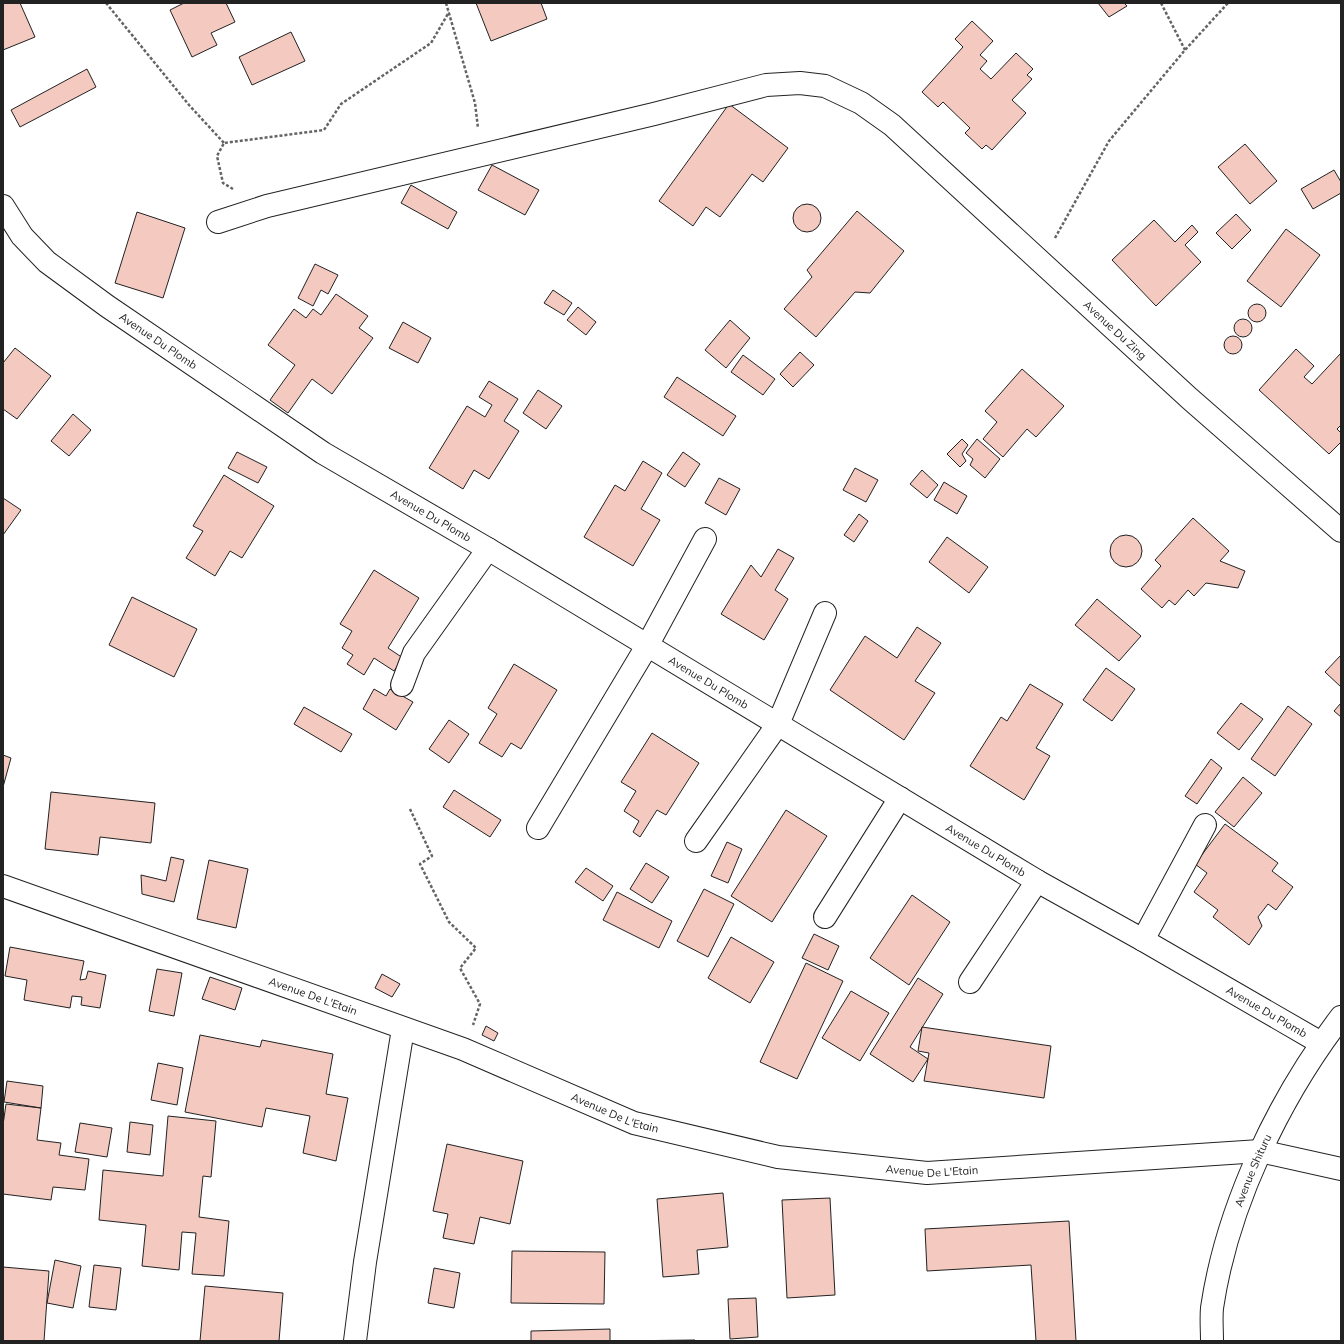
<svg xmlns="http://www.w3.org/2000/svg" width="1344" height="1344" font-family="Mulish,sans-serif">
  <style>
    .building { fill: #f3c9c0; stroke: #222 }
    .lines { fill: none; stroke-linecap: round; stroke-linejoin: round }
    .minor-casing { stroke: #222; stroke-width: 24 }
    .path { stroke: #646464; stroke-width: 2.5; stroke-dasharray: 3 2; stroke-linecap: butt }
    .minor { stroke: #fff; stroke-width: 22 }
    .labels { text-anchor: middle; stroke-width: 3; stroke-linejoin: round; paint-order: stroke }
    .street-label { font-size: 11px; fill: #222; stroke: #fff }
  </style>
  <rect width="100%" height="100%" fill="#fff"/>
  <path class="building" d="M3,3H20L35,37L3,50Z
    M184,3H226L235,22L211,33L217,45L192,57L170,10Z
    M476,3H541L547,19L491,41Z
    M1098,3H1124L1127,6L1109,17Z
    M972,21L993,41L980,55L987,61L980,69L991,79L1016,53L1033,69L1027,75L1032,79L1012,100L1026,113L992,150L986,145L982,149L965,133L970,128L943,102L938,107L922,92L963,47L955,39Z
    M291,32L305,61L252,85L239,57Z
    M87,69L96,87L20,127L11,110Z
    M729,104L788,148L763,182L752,174L720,217L706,207L693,226L659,201Z
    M1245,144L1277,181L1250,204L1218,167Z
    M492,165L539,190L525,215L478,190Z
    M1334,170L1341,182V193L1313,209L1301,189Z
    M411,185L457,212L448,229L401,203Z
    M793 218a14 14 0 1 1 28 0a14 14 0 1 1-28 0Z
    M857,211L904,251L870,293L855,292L816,337L784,309L812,277L807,270Z
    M137,212L185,228L163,298L115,283Z
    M1236,214L1251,230L1232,249L1216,233Z
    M1154,220L1175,242L1192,225L1198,232L1185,245L1201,262L1156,306L1112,260Z
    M1286,229L1320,255L1281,307L1247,281Z
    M315,264L338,275L328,294L321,290L313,306L298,298Z
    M553,290L572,303L564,315L544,303Z
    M336,294L368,316L359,328L373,338L332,394L312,379L288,413L270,400L295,365L268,345L294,309L306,318L313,309L321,315Z
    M1248 313a9 9 0 1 1 18 0a9 9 0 1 1-18 0Z
    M578,307L596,322L586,335L567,320Z
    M1234 328a9 9 0 1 1 18 0a9 9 0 1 1-18 0Z
    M730,320L750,338L726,368L705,350Z
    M403,322L431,338L418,363L389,348Z
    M1224 345a9 9 0 1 1 18 0a9 9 0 1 1-18 0Z
    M15,348L51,376L17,419L3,409V363Z
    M1296,349L1314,366L1304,377L1312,384L1341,353V425L1337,429L1341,433V442L1329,454L1259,390Z
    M800,352L814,365L793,387L780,374Z
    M743,355L775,379L763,395L731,372Z
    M1022,369L1064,406L1036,437L1027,429L1003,457L983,439L997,422L985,411Z
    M677,377L736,416L723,436L664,397Z
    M489,381L518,399L504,421L519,431L489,479L474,470L463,489L429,468L467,406L485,417L492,405L479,397Z
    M538,390L562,406L546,429L523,413Z
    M73,414L91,430L69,456L51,441Z
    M962,439L968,445L962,454L966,461L960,467L947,454Z
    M977,439L1000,459L985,478L970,465L973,459L966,453Z
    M237,452L267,467L258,483L228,468Z
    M683,452L700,464L685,487L667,475Z
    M643,461L662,473L641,509L660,520L633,566L584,537L615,485L625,491Z
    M855,468L878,480L866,502L843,490Z
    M922,470L938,485L927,498L910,484Z
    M224,475L274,506L242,558L230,551L215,576L186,558L203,531L193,526Z
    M719,478L740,489L726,515L705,503Z
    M944,482L967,496L957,514L934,500Z
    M3,498L21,510L3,535Z
    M859,514L868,521L854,542L844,535Z
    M1193,518L1229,551L1220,561L1245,571L1238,588L1206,583L1194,596L1188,590L1175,605L1169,600L1162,608L1141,589L1161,566L1155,560Z
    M1110 551a16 16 0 1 1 32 0a16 16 0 1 1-32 0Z
    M947,537L988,567L969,593L929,562Z
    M778,549L794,558L775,590L788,599L764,640L721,614L751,565L761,577Z
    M374,570L419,598L388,648L403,658L394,671L374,658L364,675L347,664L353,655L342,648L352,631L340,624Z
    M132,597L197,629L174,677L109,645Z
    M1097,599L1141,636L1119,661L1075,625Z
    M917,627L941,643L915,681L935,693L904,740L830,690L865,636L897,658Z
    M1341,655V687L1325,672Z
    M514,664L557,690L521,749L511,743L502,757L479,743L497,714L488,708Z
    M1106,668L1135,689L1112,721L1083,700Z
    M1030,684L1063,704L1036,748L1050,756L1024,800L970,766L1001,717L1007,721Z
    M374,689L386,696L390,689L413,702L396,730L363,709Z
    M1241,703L1263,719L1239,750L1217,733Z
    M1341,703V717L1334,711Z
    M1288,706L1312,724L1275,776L1251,759Z
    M304,707L352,734L341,752L294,724Z
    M449,720L469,734L449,763L429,749Z
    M652,733L699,763L666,815L657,810L640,837L633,832L639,821L624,811L636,791L621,782Z
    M3,755L11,758L3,787Z
    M1211,759L1222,768L1197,804L1185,796Z
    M1243,777L1262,793L1234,827L1215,812Z
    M454,790L501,820L490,837L443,807Z
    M51,792L155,803L151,843L100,837L98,855L45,849Z
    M786,810L827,836L772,922L731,896Z
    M1225,824L1278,863L1272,871L1293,887L1276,910L1268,904L1258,917L1262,926L1249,945L1213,917L1218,910L1194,892L1207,873L1195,864Z
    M727,842L742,849L728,883L711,876Z
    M171,857L184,860L174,902L142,894L141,875L166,881Z
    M209,860L248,869L236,928L197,919Z
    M646,863L669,877L652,903L630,889Z
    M586,868L613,886L603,901L575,882Z
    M704,889L734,904L708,957L677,941Z
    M617,892L672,921L659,948L603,920Z
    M912,895L950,922L909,985L870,958Z
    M814,934L839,946L828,970L802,958Z
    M731,937L774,962L750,1003L708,978Z
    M10,947L84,961L80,980L86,979L88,971L106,975L100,1008L81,1005L82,997L72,996L70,1008L24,1000L27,980L5,976Z
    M806,963L843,981L797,1079L760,1062Z
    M157,969L182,973L174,1016L149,1011Z
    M382,974L400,984L392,997L375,988Z
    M210,977L242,988L235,1010L202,999Z
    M918,978L943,994L910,1047L928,1059L913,1082L870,1054Z
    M851,991L889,1013L860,1061L822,1038Z
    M486,1026L498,1033L494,1041L482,1035Z
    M922,1027L1051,1046L1044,1098L924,1081L929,1053L918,1051Z
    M200,1035L260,1047L262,1040L333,1054L326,1094L348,1098L336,1161L303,1153L310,1116L266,1108L262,1127L185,1112Z
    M158,1063L183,1068L177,1105L151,1100Z
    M7,1081L43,1086L41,1108L4,1102Z
    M6,1104L41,1108L37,1140L61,1143L59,1155L89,1159L85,1190L53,1187L51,1200L3,1194V1125Z
    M168,1116L216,1121L211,1177L203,1176L199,1217L229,1221L224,1276L192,1274L196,1233L182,1232L179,1270L142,1266L146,1225L99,1220L103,1170L163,1176Z
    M130,1122L153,1125L150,1155L127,1152Z
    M80,1123L112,1128L107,1157L75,1152Z
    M447,1144L523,1161L510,1224L480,1217L474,1244L443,1238L448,1214L433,1211Z
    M723,1193L728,1247L697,1250L699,1274L663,1277L657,1199Z
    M830,1198L835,1295L787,1298L782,1200Z
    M1069,1221L1076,1341H1036L1031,1265L927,1271L925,1229Z
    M512,1251L605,1252L604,1304L511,1303Z
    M55,1260L81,1266L73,1308L47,1303Z
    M94,1265L121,1268L116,1310L89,1307Z
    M3,1267L49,1271L44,1341H3Z
    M434,1268L460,1273L454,1308L428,1303Z
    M205,1286L283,1293L279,1341H200Z
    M756,1298L758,1337L730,1339L728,1299Z
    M610,1329V1341H531V1331Z
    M695,1340V1341H614Z"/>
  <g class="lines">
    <defs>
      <g id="minor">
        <path id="s1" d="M3,206L22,236L47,262L107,306L323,453L488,549L1037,881L1143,940L1321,1043"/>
        <path id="s2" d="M218,222L267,206L654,114L766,85L800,83L825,86L861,103L892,125L1189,398L1341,531"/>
        <path d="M402,685L414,653L488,549"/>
        <path d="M538,828L647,646L705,539"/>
        <path d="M696,841L778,724L825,613"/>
        <path id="s3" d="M3,886L463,1049L634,1123L778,1157L927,1173L1260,1151L1341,1169"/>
        <path d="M825,917L900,798"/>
        <path d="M1143,940L1205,825"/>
        <path d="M970,982L1037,881"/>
        <path d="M355,1341L365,1262L403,1029"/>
        <path id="s4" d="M1212,1341C1212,1330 1211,1318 1212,1308C1227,1206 1279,1098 1341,1017"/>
      </g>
    </defs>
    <use href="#minor" class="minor-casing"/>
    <path class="path" d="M106,3L189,105L224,143
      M446,3L475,103L478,128
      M1161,3L1185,50
      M233,189L223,183L217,156L224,143L324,130L341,104L431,43L449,12
      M1055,238L1109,141L1185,50L1228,3
      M410,809L432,856L420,864L449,922L476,948L460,968L480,1004L473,1025"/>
    <use href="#minor" class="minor"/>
  </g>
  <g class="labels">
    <g class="street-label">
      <text dy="4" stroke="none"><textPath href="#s2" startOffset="1005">Avenue Du Zing</textPath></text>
      <text dy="4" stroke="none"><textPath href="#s1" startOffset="208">Avenue Du Plomb</textPath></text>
      <text dy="4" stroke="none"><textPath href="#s1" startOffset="532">Avenue Du Plomb</textPath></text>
      <text dy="4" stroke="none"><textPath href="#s1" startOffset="856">Avenue Du Plomb</textPath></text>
      <text dy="4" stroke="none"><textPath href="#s1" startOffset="1180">Avenue Du Plomb</textPath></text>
      <text dy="4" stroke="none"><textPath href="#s3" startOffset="329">Avenue De L'Etain</textPath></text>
      <text dy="4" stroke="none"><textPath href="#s1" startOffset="1504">Avenue Du Plomb</textPath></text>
      <text dy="4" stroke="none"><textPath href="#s3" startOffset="653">Avenue De L'Etain</textPath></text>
      <text dy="4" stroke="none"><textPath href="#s3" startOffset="977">Avenue De L'Etain</textPath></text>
      <text dy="4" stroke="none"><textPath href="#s4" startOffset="177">Avenue Shituru</textPath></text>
    </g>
  </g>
  <rect width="1344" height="1344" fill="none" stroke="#222222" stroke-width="8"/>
</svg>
